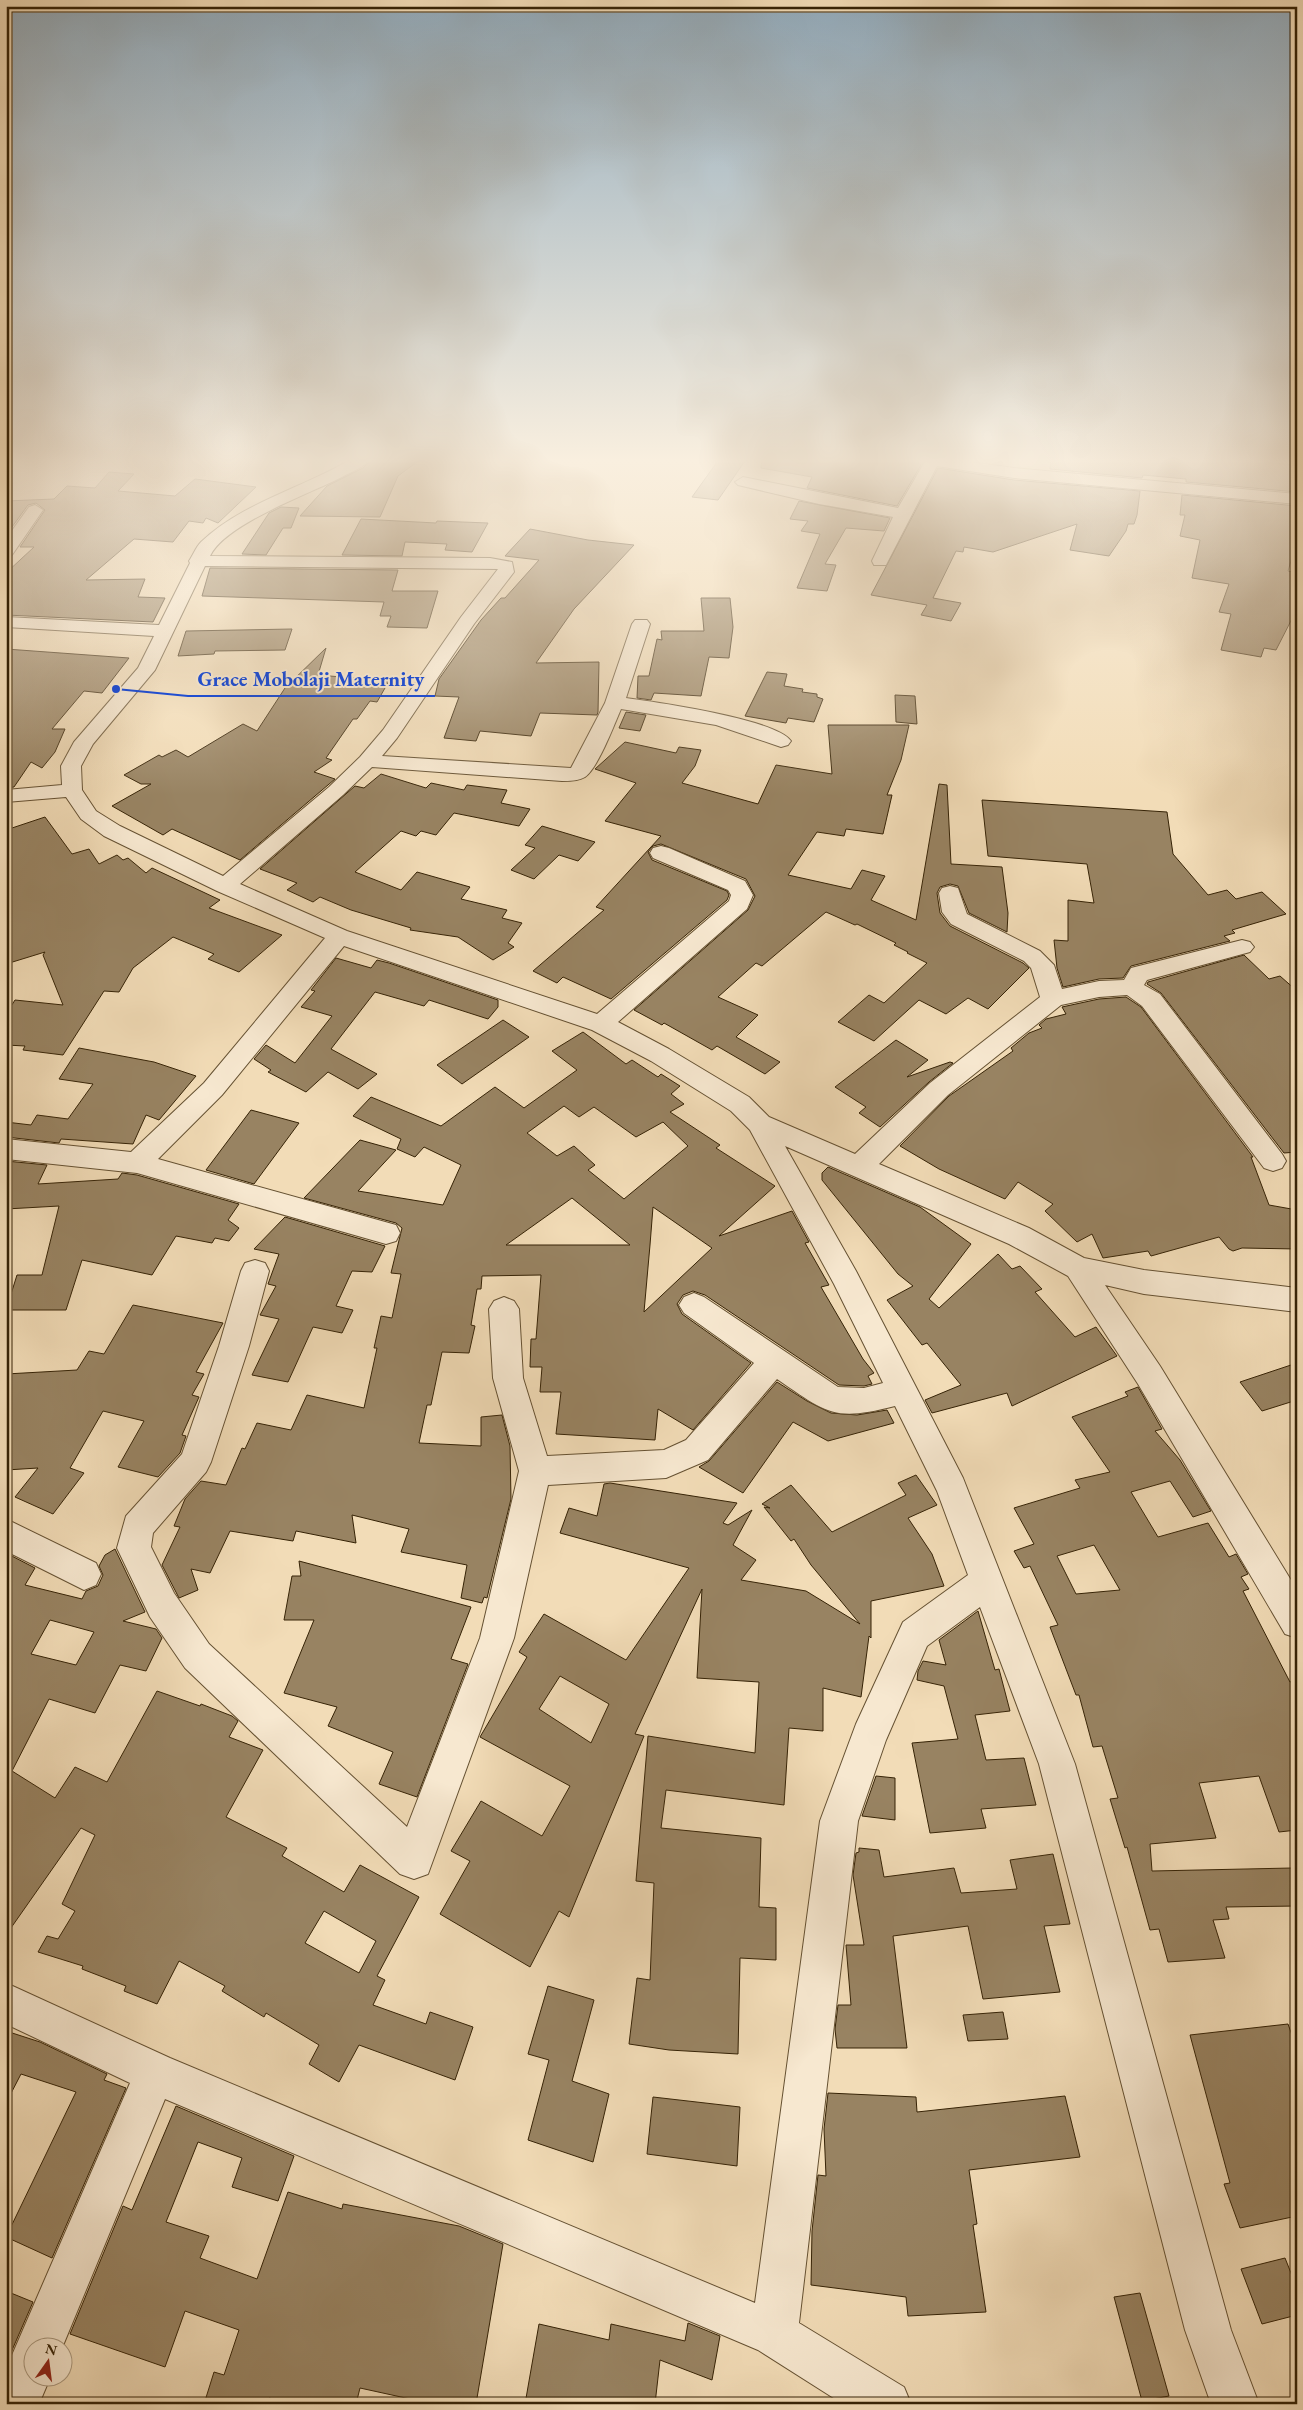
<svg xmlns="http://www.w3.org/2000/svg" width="1303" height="2410" font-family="'EB Garamond',serif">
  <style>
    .building { fill: #988362; stroke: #362306; fill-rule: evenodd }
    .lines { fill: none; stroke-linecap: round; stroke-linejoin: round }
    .minor-casing { stroke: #655132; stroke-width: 2 }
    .minor { fill: #f7e8d0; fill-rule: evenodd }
    .leader { fill: none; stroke: #1d4ed8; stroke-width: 2 }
    .callout-dot { fill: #1d4ed8; stroke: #f7e8d0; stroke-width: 2 }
    .callout-label { font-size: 21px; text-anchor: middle; font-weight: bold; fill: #1d4ed8; stroke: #f7e8d0; stroke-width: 4; stroke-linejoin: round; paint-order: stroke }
  </style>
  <rect width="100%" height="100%" fill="#f2dcb7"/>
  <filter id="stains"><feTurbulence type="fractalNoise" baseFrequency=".004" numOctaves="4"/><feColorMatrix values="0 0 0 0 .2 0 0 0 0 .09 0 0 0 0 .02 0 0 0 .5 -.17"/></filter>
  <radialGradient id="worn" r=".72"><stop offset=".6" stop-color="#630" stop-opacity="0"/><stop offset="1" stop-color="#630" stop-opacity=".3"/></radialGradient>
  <path class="building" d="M373,458H422L398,476L380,517L300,516L327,486L363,468Z
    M720,458H747L718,500L692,497Z
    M762,458L826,460L827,458H848L901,463L904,458H925L897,506L807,488L812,477L761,468Z
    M1087,458H1219L1297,465V492L1186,482V479L1143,475L1142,478L1050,469L1051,460L1086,463Z
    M938,468L1014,480L1140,491L1137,515L1134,524H1128L1126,531L1109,556L1070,550L1077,524L993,552L964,547L963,552L956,551L933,598L961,603L951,621L921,615L927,605L871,595Z
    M109,472L134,474L118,491L175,496L195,479L256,487L218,523L206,518L203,523L189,521L173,542L134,539L86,580L145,579L138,597L165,598L153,622L6,615V573L34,547H20L45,510L36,503L28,505L12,527H6V501L54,499L67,486L95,488Z
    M1182,495L1297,506V540L1288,571L1297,573V609L1276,650L1264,648L1261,657L1221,650L1231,614L1219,612L1229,584L1192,578L1200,540L1180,536L1185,515H1180Z
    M799,501L890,518L884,531L846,528L825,564L836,565L827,591L797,588L820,534L801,531L808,521L790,519Z
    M281,507L299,508L291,528H283L266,555L242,554L269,513Z
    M361,519L436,523L437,521L488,523L472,552L445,550L447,544L405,542L402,556L342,555Z
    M530,529L588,540L634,545L574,609L536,663L599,662L598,712L597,715L540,713L531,736L480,731L476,741L444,738L459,697L435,696L439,679L481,620L501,598H505L539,560L505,556Z
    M210,568L398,570L392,591H438L427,628L387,627L391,616H380L384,602L202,596Z
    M701,598H730L733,627L729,658L709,657L701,696L654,693L651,700L637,698L638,676H649L657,639L662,640L661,631H704Z
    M292,629L285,650L215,651L214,654L178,656L186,631Z
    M326,648L318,675L389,681L377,702L370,701L357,719H353L326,758L332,760L314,772L335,779L240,860L172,829L163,835L112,806L151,784H141L124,775L159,755L162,757L176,750L188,757L243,724L257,731L285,688Z
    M6,649L129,658L102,693L84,691L52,729H65L55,752L42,768L31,762L14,787L6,788Z
    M767,672L787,674L784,686L803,689L802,692L817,694V697L823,699L814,722L788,718L786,723L745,716Z
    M895,695L915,696L917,724L896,722Z
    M626,712L646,715L640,731L619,728Z
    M828,725H909L901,760L887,795H892L883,834L846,829L844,836L817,832L788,875L851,889L862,870L885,876L871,900L916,920L939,784L947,785L951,864L1002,867L1008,913L1007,932L969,913L958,886L950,884L940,887L937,893L940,913L950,926L1023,963L1029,968L988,1009L968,998L946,1014L919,1000L874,1041L838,1022L869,995L884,1003L927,963L907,953L908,952L894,945L896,943L857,924L855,925L826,912L762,966L756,963L718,997L758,1015L736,1037L780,1062L765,1074L717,1046L712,1050L664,1023L662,1025L634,1010L748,910L755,896L746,879L661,844L653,846L648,852L652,860L727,891L729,895L727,900L611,999L563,977L557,983L533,971L604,910L596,907L661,836L605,821L636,783L595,769L625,742L676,753L679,747L701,750L695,766L682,783L758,804L776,765L832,774Z
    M381,774L426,788L431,783L464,790L467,785L507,790L501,803L530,809L519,826L454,813L436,835L421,831L416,836L401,831L355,872L401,890L417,872L470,887L461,899L507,910L502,918L522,923L508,943L514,947L493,960L458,937L410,930L411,928L351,910L320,897L313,902L287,890L297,883L260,869L355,786L364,788Z
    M982,800L1167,812L1173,854L1208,895L1227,890L1236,899L1262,892L1286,914L1232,930L1235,933L1224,936L1230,941L1131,966L1123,978L1099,979L1063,987L1057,968L1054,940L1068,941V900L1094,903L1087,864L988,856Z
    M45,817L72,854L89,849L99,864L117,855L123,860L128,858L146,873L152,868L220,900L209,908L282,935L239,972L208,959L214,954L173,937L133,968L119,992L104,991L63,1055L23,1050L25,1046L6,1045V1014L15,1000L63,1005L43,955L45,952L6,964V830Z
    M542,826L595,842L578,861L559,855L534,879L511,870L535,848L525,845Z
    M1244,955L1269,979L1280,976L1297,991V1152L1284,1153L1161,993L1147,984L1148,982Z
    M336,958L371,968L377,960L389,963L498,1000V1007L488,1019L429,1000L424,1006L375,992L331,1049L377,1074L358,1089L328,1072L306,1092L268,1072L271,1070L254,1059L266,1045L295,1063L332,1016L301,1007L315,991L311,990Z
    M1126,997L1141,1007L1253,1157H1251L1269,1205L1297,1210V1249L1242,1248L1233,1251L1229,1249L1219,1237L1151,1256L1148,1251L1103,1258L1092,1234L1077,1242L1045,1211L1053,1204L1018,1182L1005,1199L939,1169L900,1146L949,1096L1013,1051L1011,1048L1029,1033L1042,1028L1039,1025L1046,1019L1066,1014L1062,1007L1099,999Z
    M503,1020L529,1037L462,1084L437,1065Z
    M583,1032L626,1064L632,1060L658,1077L661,1074L680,1086L671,1094L684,1104L670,1112L720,1145L716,1148L775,1186L719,1236L792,1211L809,1242L805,1243L829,1285L821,1287L863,1359L874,1373L868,1376L872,1384L864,1386L839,1385L705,1295L693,1291L683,1295L677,1304L682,1314L751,1363L693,1430L658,1409L655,1440L556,1434L561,1392H540L542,1367H530L531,1339H536L541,1275L482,1276L481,1289H477L471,1325L475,1326L469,1353L442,1352L431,1405H427L419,1443L481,1446V1417L502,1415L510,1446L511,1499L487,1598L484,1597L482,1603L461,1598L467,1565L401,1552L409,1529L352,1515L356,1543L296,1531L293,1541L230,1531L210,1573L191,1569L198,1590L179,1598L162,1565L180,1527L174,1526L185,1499L201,1481L226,1485L242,1448L245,1449L257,1423L291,1430L307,1395L364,1408L377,1348H374L381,1316L392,1318L401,1274L391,1273L402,1228L396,1223L304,1198L360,1140L396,1150L358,1191L443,1205L461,1165L424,1147L415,1157L397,1149L401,1139L353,1116L371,1097L441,1126L495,1087L524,1108L577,1070L552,1051ZM564,1106L579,1117L594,1107L636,1137L663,1122L688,1146L624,1199L588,1170L595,1165L574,1146L557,1156L527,1133ZM572,1198L630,1245H506ZM653,1207L712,1248L644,1312L650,1245Z
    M896,1040L928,1060L907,1077L950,1062L953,1063L929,1082L880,1127L859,1113L866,1107L835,1087Z
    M79,1048L154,1062L196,1076L159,1120L146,1115L133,1144L61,1139L59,1143L6,1137V1122L31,1125L37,1115L68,1119L93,1084L59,1079Z
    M251,1110L299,1123L254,1184L206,1170Z
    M6,1161L47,1165L38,1184L118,1179L122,1173L137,1175L239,1204L228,1220L239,1228L229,1241L215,1238L212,1243L176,1236L152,1275L82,1260L66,1310H6L17,1275H42L59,1206L6,1209Z
    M828,1167L920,1207L971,1244L929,1299L939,1308L998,1254L1012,1269L1020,1266L1042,1289L1035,1292L1075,1337L1096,1327L1117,1356L1012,1406L1007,1393L932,1413L925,1400L961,1385L927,1343L922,1345L887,1300L913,1286L898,1274L822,1180V1173Z
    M285,1217L385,1246L372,1272L352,1271L336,1306L353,1310L342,1333L313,1327L288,1382L252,1375L279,1319L260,1315L276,1286L268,1284L279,1254L254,1249Z
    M133,1305L223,1323L196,1372L204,1374L192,1395L199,1397L182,1435L186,1436L180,1453L158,1477L118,1467L144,1421L103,1411L70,1468L84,1473L53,1514L15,1497L38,1468L6,1470V1374L77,1370L89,1351L104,1354Z
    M1297,1363V1400L1262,1411L1240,1382Z
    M777,1382L807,1401L831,1413L857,1415L887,1410L894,1423L828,1441L793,1422L743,1493L699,1467L709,1461Z
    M1138,1387L1162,1429L1155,1431L1180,1460L1211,1511L1193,1517L1170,1481L1131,1492L1158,1537L1208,1523L1229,1557L1236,1554L1248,1574L1241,1577L1249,1589L1243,1591L1290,1682L1297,1680V1830L1279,1832L1259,1776L1199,1783L1216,1838L1150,1844L1152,1871L1292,1868L1297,1885V1906L1226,1907L1229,1919L1213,1920L1225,1958L1168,1962L1159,1929L1150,1930L1127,1847L1125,1848L1110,1799L1118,1798L1102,1746L1093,1747L1079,1695H1076L1050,1627L1058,1625L1030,1566L1024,1568L1014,1551L1034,1544L1014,1508L1080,1488L1075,1480L1110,1472L1072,1417L1128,1396L1125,1392ZM1094,1545L1120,1590L1076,1594L1057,1556Z
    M916,1475L937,1505L908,1518L932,1554L944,1586L871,1601V1638L869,1636L861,1697L823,1688V1731L789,1728L784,1805L666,1790L661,1828L761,1838L759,1907L776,1908V1960L740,1958L738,2054L669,2050L629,2044L637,1978L650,1980L654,1883L636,1881L648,1736L755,1753L759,1682L697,1678L702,1589L635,1734L644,1736L569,1917L559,1911L530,1967L440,1914L470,1861L451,1851L481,1801L542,1836L570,1786L480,1737L527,1657L519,1652L544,1614L626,1660L689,1568L560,1533L569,1508L597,1516L604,1484L610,1483L737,1503L723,1523L728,1525L752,1510L733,1545L756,1560L741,1580L806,1591L860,1624L811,1565L794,1539L791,1541L764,1507L770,1508L762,1504L791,1485L832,1532L906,1495L898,1483ZM560,1676L609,1704L591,1743L539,1709Z
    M115,1549L145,1612L123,1621L156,1629L162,1638L146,1671L120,1665L95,1713L49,1699L12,1771L55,1798L75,1767L107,1782L157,1691L200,1706L201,1704L232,1716L238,1721L229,1737L263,1750L226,1817L287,1848L282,1856L344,1892L360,1865L419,1897L377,1976L385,1980L373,2005L426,2024L430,2012L473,2027L455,2080L359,2045L339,2082L309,2064L319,2045L266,2013L264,2017L222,1991L225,1986L179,1961L157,2004L124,1991L126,1986L82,1969L83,1966L38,1952L47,1936L58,1939L75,1911L62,1904L95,1835L81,1828L6,1935V1553L35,1568L25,1585L82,1599L86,1591L98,1586L103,1575L99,1566L105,1555ZM50,1620L94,1632L76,1665L31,1654ZM324,1911L376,1941L359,1973L305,1943Z
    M299,1561L471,1607L451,1659L468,1664L417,1797L379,1784L393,1752L328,1726L337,1707L284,1693L314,1620H284L292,1576H301Z
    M978,1611L995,1670L999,1669L1010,1711L975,1715L986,1760L1024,1758L1036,1805L981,1809L986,1828L930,1833L912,1743L958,1739L944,1686L917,1680L918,1671L923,1661L946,1665L939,1640Z
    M876,1776L895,1778V1820L862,1816Z
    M859,1848L879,1850L884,1877L954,1868L961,1893L1017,1889L1010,1860L1053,1854L1070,1924L1044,1926L1060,1992L983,1999L968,1926L893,1936L907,2048H837L835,2029L838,2005H851L846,1945H864L853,1875L856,1853L859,1852Z
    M548,1986L594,2000L572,2081L609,2094L593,2162L528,2140L549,2060L528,2054Z
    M1003,2012L1008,2039L968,2041L963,2015Z
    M1288,2024L1297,2049V2216L1240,2228L1224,2184L1230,2183L1190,2035Z
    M6,2031L40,2042L107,2074L104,2080L126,2088L52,2258L6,2237L76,2092L21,2074L6,2103Z
    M828,2093L916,2097L917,2112L1065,2096L1080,2157L969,2170L977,2224L973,2225L986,2312L908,2316L906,2297L811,2285L812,2231L818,2175L826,2176L824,2129Z
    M653,2097L740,2107L737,2166L647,2154Z
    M176,2106L294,2156L278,2201L232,2187L242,2158L198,2142L166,2222L209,2236L200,2258L257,2279L288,2192L342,2209L343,2204L459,2226L503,2244L476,2404H433L360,2388L356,2404H297L269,2398L267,2404H204L214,2372L224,2375L239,2330L185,2311L165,2367L70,2334L123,2206L132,2210Z
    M1285,2258L1297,2288V2315L1262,2324L1241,2269Z
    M6,2291L33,2302L6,2364Z
    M1140,2293L1169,2396L1142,2401L1114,2297Z
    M688,2323L720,2336L712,2380L660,2360L655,2404H525L539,2324L609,2340L611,2324L685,2341Z"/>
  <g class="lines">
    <defs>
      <path id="minor" d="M353,458H371C365,467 351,472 342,477C309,494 225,524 210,556L490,558L512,562L514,572L474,624L397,738L382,756L571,768L605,703L632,624L635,620H647L650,624L626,698C655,702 776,719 791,741L788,745L781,747L716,725L621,709C614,725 598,768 585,777C579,781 569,781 562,781L372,767L343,795L240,884L347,931L597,1014L729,901L731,895L728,890L653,858L650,853L653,848L661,846L669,848L745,881L753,895L747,909L618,1022L669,1049L749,1097L769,1117L855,1154L930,1083L1040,997L1031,968L1024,961L951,924L942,912L939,893L942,888L950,886L958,888L967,914L1040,951L1054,965L1062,989L1099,981L1124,980L1131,968L1242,940L1250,942L1254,947L1250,952L1147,980L1144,985L1160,994L1282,1154L1286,1161L1282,1168L1273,1171L1264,1168L1142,1006L1127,995L1099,997L1061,1005L948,1095L879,1164L1029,1228L1084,1258L1144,1270L1297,1288V1312L1144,1294L1105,1285L1160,1366L1297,1590V1638L1285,1634L1138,1384L1068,1276L1009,1244L785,1146L856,1271L963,1478L1075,1764L1231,2330L1259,2404H1211L1185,2330L1039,1764L980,1607L927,1646L886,1740L858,1821L799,2323L904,2387L911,2404H843L758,2350L165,2099L62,2348H32V2378H50L39,2404H6V2369L130,2083L6,2024V1983L170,2058L755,2303L820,1821L856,1724L903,1622L968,1575L937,1491L895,1406C833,1422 827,1413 777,1379L708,1460L666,1478L548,1485L514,1638L428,1874L414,1879L400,1874L185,1668L150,1617L117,1548L126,1516L182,1454L219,1346L241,1271L245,1263L255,1260L265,1263L269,1271L249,1346L211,1462L206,1472L153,1533L151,1547L174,1593L209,1644L407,1827L480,1638L519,1471L493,1378L489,1309L494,1301L504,1297L514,1301L519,1309L523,1378L547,1456L664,1450L686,1440L754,1363L684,1313L679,1305L684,1297L694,1293L704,1297L838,1387L864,1388L883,1383L834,1284L750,1130L731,1111L651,1061L592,1030L344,946L222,1095L158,1159L396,1225L400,1233L396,1241L386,1244L137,1173L6,1159V1139L131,1152L204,1083L325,938L217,891L104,836L81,819L66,797L6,802V790L62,785L61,766L74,742L138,668L154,636L6,627V617L159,625L190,563L189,561C193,555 196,547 201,542C243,502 304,488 353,458ZM205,566L498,569L461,617L383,730L360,757L329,787L223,876L120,826L96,811L82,790L81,766L93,744L155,670Z
        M927,458H942L1014,468L1297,494V504L1014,478L937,466L888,561L886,565H874L872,561L893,517L819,504L738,485L735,482L743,477L898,508Z
        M35,505L43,510L12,555L6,556V539L29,507Z
        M6,1519L96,1563L101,1574L96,1585L84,1590L6,1551Z"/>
    </defs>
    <use href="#minor" class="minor-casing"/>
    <use href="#minor" class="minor"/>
  </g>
  <linearGradient id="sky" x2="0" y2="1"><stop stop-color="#92abbc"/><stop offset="0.58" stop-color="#f9efdf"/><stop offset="1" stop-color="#f9efdf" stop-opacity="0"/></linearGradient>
  <rect width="1303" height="795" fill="url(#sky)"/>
  <path class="leader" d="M116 689L188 696H435"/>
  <circle class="callout-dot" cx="116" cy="689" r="5"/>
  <g class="callout-label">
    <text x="311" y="686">Grace Mobolaji Maternity</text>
  </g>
  <rect width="1303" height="2410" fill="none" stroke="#f2dcb7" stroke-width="25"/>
  <rect x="8" y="8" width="1288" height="2395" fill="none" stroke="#362306" stroke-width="2.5"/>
  <rect x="12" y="12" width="1278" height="2385" fill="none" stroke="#362306"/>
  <g transform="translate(48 2362) rotate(14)"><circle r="24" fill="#f7e8d0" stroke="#aa997f"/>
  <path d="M0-4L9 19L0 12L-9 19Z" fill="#8f2418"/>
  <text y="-8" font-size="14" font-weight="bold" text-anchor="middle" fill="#362306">N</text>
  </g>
  <rect width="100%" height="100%" filter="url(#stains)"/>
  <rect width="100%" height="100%" fill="url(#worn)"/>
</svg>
